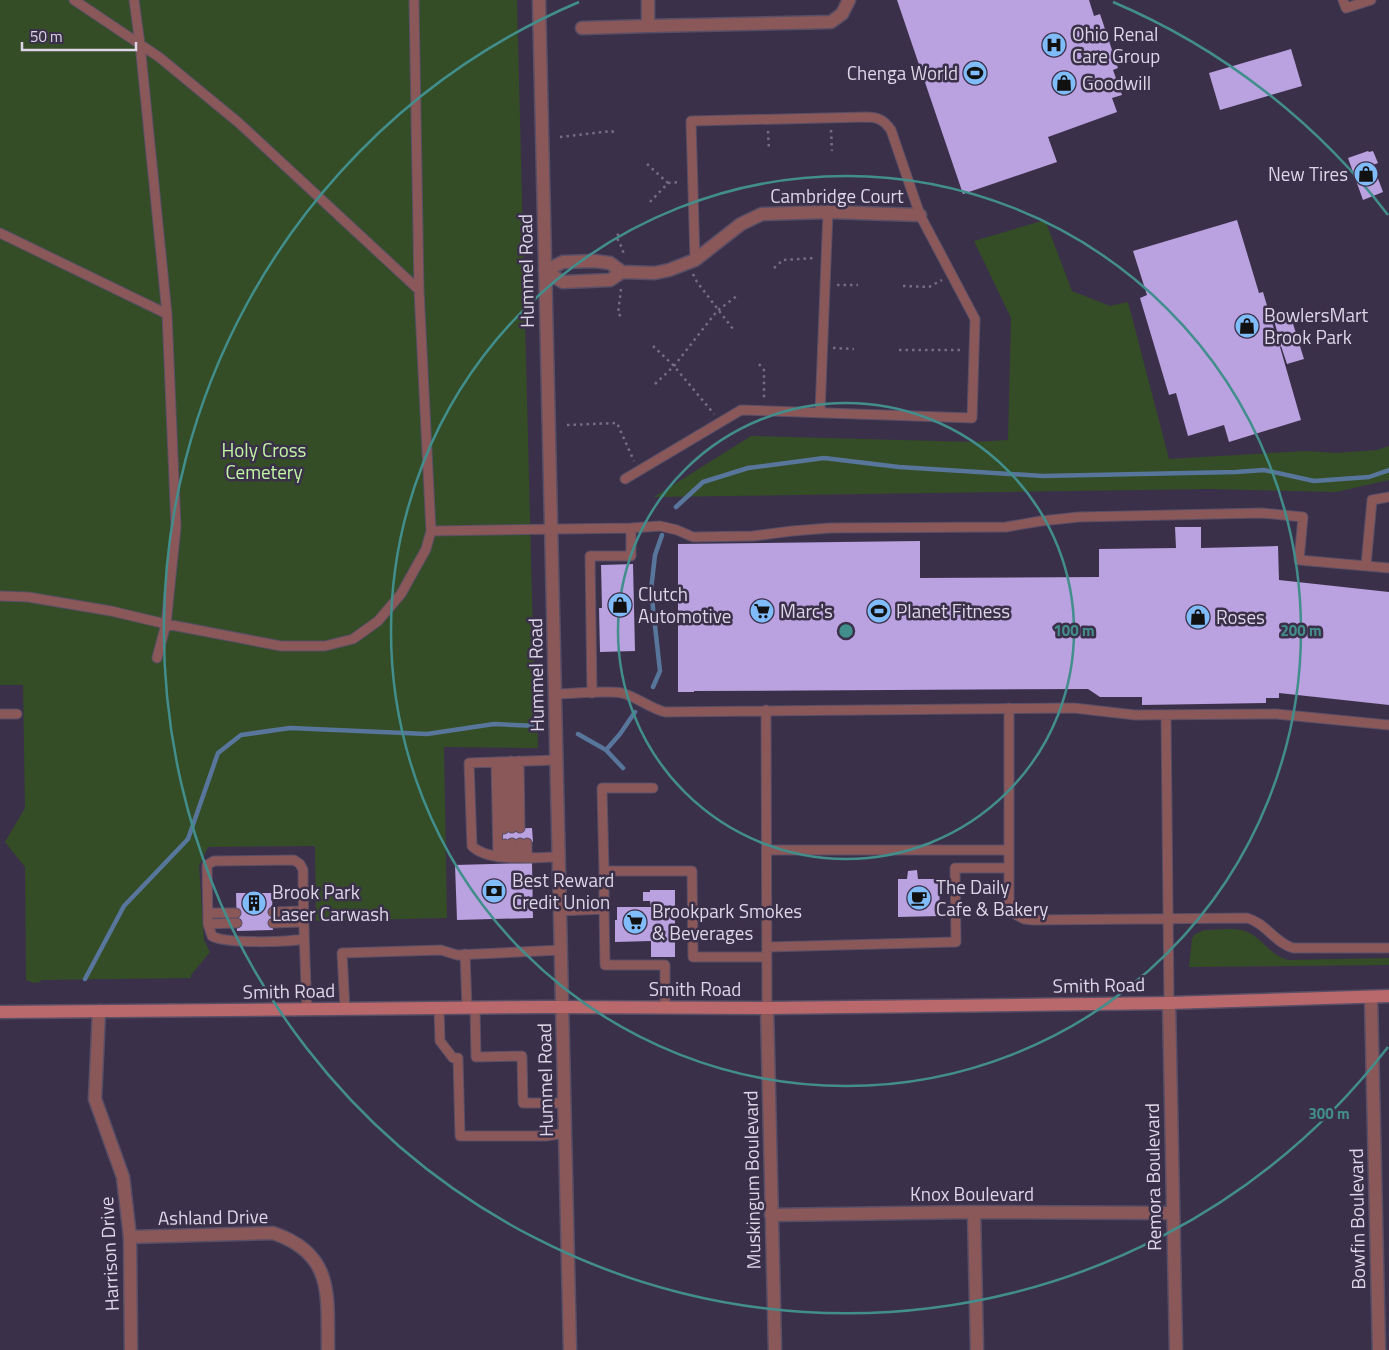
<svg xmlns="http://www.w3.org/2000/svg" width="1389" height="1350" font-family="'Titillium Web',sans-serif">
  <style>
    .green { fill: #344d26 }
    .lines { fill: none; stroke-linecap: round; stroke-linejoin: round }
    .stream { stroke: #58769b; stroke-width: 4.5 }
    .building { fill: #baa1df }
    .service-casing { stroke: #584e66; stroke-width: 11 }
    .minor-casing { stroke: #584e66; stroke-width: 15 }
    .tertiary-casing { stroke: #584e66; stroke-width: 15 }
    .secondary-casing { stroke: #584e66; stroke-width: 15 }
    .path { stroke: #766d83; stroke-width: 2.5; stroke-dasharray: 2.5 4; stroke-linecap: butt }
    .service { stroke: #8b5859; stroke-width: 9 }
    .minor { stroke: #8b5859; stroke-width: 12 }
    .tertiary { stroke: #8b5859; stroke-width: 12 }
    .secondary { stroke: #b9686c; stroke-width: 12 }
    .ring { fill: none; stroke: #428e8c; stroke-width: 2.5 }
    .labels { text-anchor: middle; stroke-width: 5; stroke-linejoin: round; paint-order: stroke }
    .poi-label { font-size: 19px; fill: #dcd6e7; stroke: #3b304a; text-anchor: start }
    .street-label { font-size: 19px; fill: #dcd6e7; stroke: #3b304a }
    .park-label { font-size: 19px; fill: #c1f6a3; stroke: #3b304a }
    .centre { fill: #428e8c; stroke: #3b304a; stroke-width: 2.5 }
    .ring-label { font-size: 15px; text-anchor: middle; font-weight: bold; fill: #428e8c; stroke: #3b304a; stroke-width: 5; stroke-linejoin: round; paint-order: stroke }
  </style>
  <rect width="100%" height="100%" fill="#3b304a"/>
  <path class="green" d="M0,0H517L534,678H536L538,748L444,747L447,918L316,921L315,846L208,847L199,866L204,940L210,952L191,975V978L41,980L40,982L34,983L26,980L25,867L5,842L25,808L23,685H0Z
    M1045,220L1072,291L1110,306L1128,302L1169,459L1306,451L1336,453L1377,450L1389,446V480L1336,492L1210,489L654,497L751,436L974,442L1008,440L1011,318L974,241Z
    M1204,930C1217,930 1233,927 1245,931C1262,937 1269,955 1288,960L1389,958V965L1189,967L1192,939L1194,935Z"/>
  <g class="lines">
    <path class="stream" d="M676,507L703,482L748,468L824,458L899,467L1043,476L1236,472L1264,470L1314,481L1369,477L1389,470
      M653,687L660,671L651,590L655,555L662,535
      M578,734L606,750L620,734L635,712
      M606,750L623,768
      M85,979L124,906L188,839L218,753L241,735L290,728L427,734L494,724L538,726"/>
  </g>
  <path class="building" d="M897,0H1089L1094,16L1100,14L1118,68L1113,70L1122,95L1112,98L1117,112L1048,137L1057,162L963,194Z
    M1291,49L1302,86L1220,110L1209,73Z
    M1368,151L1369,152L1373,151L1378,163L1373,165L1383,192L1363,200L1348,158Z
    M1237,220L1259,293L1263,292L1276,336L1278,335L1273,316L1289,311L1304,359L1287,364L1281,346L1280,347L1301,420L1229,442L1224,425L1188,436L1176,393L1169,395L1140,298L1147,295L1133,251Z
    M1175,527H1201V548L1278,546L1279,580L1389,592V705L1279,693V698H1266V703L1142,705V697H1100L1088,689L694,691V692H678V544L920,541V578L1099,577V549L1176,548Z
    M633,564L635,651L600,652L599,608H602L601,565Z
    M532,828L533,842L498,844L497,829Z
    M532,863L533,918L457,920L455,865Z
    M917,870L918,879H939L940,916L898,917V879H907L908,871Z
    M650,890H675V957H651V941L615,942V920H617V907H651L650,901H643V892H650Z
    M236,893H272L273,930L237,931Z"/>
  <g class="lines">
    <defs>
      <path id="service" d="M74,0L159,57L239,123L419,290
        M134,0L140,44L167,314L176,527L166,624L157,658
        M1343,0L1346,8L1371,0
        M0,233L167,314
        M820,412L828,212
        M625,479L741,410L972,418L975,319L920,215L891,130C884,120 878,117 866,117L691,121L695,260
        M631,528L660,526L677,530L693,537L753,536L792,531L830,528L1006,527L1041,521L1079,517L1262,513L1303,517L1299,560L1389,568
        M431,531L631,528V556H590L592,693
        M1366,565L1372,500L1389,497
        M0,596L28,597L111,611L166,624L281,646H325L353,639L378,621L401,594L426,549L431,531L419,290L414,0
        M555,694C572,694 606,690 622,693C637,697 649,708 665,712L1074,708L1135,715L1276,714L1389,725
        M1009,708V911L1024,919L1033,920L1247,918C1266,923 1275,943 1293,948H1389
        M766,710L767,1008
        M0,714H17
        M1166,715L1169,1003
        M556,760L469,763L472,846C489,863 535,857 559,857
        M511,761L512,828
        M519,761L520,828
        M496,762L498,857
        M503,762L504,829
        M512,843L513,857
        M520,843L521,857
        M527,843V857
        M505,844V857
        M767,850H1009
        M604,871L602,788H653
        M604,909L605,965H665V1008
        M560,911L604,909V871H692L693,957H767
        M273,912L303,911
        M208,913H236
        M273,923L303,922
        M208,924L237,923
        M304,939C287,942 225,944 212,936L208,924L207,865L214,861L294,860L300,864L303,870C303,917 305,963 307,1009
        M767,947L956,942L955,868H1009
        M465,954L467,1008
        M439,1008L440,1041L453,1058H458L460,1136H546L565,1133
        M475,1008L476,1057L522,1056L523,1103H564
        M345,1009L342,953L441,950L457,955L561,950"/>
      <path id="minor" d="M648,0V26L831,22L842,14L849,0
        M582,28L648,26
        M545,271L563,282L610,280L622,272L655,273L669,270L695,260L741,224L762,214L828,212L920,215
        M545,271L563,262L594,261L610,263L622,272
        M1371,997L1379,1350
        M1169,1003L1176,1350
        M767,1008L775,1350
        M99,1011L95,1099L123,1177L130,1237L131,1350
        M974,1212L977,1350
        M771,1215L974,1212L1172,1213
        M130,1237L273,1233C335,1254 327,1296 328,1350"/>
      <path id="tertiary" d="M539,0L570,1350"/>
      <path id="secondary" d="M0,1012L546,1007L767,1008L1169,1003L1389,996"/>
    </defs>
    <use href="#service" class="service-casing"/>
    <use href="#minor" class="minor-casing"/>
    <use href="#tertiary" class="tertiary-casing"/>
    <use href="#secondary" class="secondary-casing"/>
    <path class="path" d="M831,130L832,151
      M768,131L769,150
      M560,137L612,131L615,134
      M647,164L668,183L650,202
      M668,183L681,182
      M619,234L616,236L623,250V254
      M774,268L783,260L815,258
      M693,274L697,282L733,329
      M837,285H858
      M903,286L929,287L942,280
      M621,289L618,314L621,316
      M653,346L674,366L714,414
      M833,348L854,349
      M899,350H962
      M759,364L764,370V398
      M655,384L674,366L717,311L738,295
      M567,425L617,423L634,461"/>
    <use href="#service" class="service"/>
    <use href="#minor" class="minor"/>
    <use href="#tertiary" class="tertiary"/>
    <use href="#secondary" class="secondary"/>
  </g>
  <g class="ring">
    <circle cx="846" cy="631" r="228"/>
    <circle cx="846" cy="631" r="455"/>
    <path d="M1388 1047A683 683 0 1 1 579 2M1113 2A683 683 0 0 1 1388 215"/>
  </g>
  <defs>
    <symbol id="hospital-disc" viewBox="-11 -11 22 22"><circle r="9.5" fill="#81bcfa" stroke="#3b304a"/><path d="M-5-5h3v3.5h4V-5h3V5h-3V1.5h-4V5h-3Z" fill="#111"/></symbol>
    <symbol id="stadium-disc" viewBox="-11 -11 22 22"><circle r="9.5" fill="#81bcfa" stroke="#3b304a"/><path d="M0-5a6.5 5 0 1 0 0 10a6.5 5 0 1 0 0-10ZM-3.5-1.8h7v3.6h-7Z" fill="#111"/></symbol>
    <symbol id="shop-disc" viewBox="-11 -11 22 22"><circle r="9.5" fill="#81bcfa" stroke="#3b304a"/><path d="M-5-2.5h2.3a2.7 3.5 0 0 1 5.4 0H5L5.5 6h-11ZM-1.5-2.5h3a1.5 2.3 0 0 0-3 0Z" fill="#111"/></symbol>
    <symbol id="supermarket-disc" viewBox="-11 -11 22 22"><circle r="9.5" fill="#81bcfa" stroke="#3b304a"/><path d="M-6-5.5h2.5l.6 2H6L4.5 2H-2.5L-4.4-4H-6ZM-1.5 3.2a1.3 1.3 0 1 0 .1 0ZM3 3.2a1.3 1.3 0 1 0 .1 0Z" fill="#111"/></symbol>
    <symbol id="bank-disc" viewBox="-11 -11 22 22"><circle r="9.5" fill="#81bcfa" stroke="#3b304a"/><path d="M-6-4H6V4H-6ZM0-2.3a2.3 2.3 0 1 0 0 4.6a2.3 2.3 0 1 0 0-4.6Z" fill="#111"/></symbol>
    <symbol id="cafe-disc" viewBox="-11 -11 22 22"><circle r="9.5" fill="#81bcfa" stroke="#3b304a"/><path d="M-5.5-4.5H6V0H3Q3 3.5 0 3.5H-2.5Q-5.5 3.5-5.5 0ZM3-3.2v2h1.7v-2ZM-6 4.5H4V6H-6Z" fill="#111"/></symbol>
    <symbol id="building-disc" viewBox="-11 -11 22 22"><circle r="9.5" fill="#81bcfa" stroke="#3b304a"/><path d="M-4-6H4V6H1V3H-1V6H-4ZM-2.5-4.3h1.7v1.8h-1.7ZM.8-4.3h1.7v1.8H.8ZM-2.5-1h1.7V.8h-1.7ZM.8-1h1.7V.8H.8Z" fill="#111"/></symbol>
  </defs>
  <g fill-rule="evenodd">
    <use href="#hospital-disc" x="1040" y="31" width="28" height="28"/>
    <use href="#stadium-disc" x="961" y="59" width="28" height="28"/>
    <use href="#shop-disc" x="1050" y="69" width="28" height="28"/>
    <use href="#shop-disc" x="1352" y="160" width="28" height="28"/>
    <use href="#shop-disc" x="1233" y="312" width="28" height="28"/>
    <use href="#shop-disc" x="606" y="591" width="28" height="28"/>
    <use href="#supermarket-disc" x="748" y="597" width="28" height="28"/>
    <use href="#stadium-disc" x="865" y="597" width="28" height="28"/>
    <use href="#shop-disc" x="1184" y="603" width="28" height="28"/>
    <use href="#bank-disc" x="480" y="877" width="28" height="28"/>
    <use href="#cafe-disc" x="905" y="884" width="28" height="28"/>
    <use href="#building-disc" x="240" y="889" width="28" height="28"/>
    <use href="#supermarket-disc" x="621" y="908" width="28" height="28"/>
  </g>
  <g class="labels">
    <g class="poi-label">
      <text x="1072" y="41">Ohio Renal<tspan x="1072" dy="22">Care Group</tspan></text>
      <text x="958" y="80" text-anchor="end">Chenga World</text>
      <text x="1082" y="90">Goodwill</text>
      <text x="1348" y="181" text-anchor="end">New Tires</text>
      <text x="1264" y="322">BowlersMart<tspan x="1264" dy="22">Brook Park</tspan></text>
      <text x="638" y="601">Clutch<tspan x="638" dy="22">Automotive</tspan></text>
      <text x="780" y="618">Marc's</text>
      <text x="896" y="618">Planet Fitness</text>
      <text x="1216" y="624">Roses</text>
      <text x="512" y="887">Best Reward<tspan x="512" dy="22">Credit Union</tspan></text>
      <text x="936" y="894">The Daily<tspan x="936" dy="22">Cafe &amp; Bakery</tspan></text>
      <text x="272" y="899">Brook Park<tspan x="272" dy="22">Laser Carwash</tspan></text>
      <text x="652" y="918">Brookpark Smokes<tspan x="652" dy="22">&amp; Beverages</tspan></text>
    </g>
    <g class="street-label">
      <text x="837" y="203">Cambridge Court</text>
      <text transform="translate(526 271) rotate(-91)" y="7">Hummel Road</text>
      <text transform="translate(536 675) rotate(-91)" y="7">Hummel Road</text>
      <text transform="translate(1099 985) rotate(-1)" y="7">Smith Road</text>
      <text x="695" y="996">Smith Road</text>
      <text transform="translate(289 991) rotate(-1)" y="7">Smith Road</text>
      <text transform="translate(545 1080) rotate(-91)" y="7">Hummel Road</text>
      <text transform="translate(1153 1177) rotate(-91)" y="7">Remora Boulevard</text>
      <text transform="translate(752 1180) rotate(-91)" y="7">Muskingum Boulevard</text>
      <text x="972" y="1201">Knox Boulevard</text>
      <text transform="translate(213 1217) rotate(-1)" y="7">Ashland Drive</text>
      <text transform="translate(1357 1219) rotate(-91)" y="7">Bowfin Boulevard</text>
      <text transform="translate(109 1254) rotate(-93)" y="7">Harrison Drive</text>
    </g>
    <g class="park-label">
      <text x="264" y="457">Holy Cross<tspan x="264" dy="22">Cemetery</tspan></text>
    </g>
  </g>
  <circle cx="846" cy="631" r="8" class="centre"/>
  <g class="ring-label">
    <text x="1074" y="636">100 m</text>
    <text x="1301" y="636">200 m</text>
    <text x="1329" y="1119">300 m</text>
  </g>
  <path d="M22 42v8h114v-8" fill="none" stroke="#dcd6e7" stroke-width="2.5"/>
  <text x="30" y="42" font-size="15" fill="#dcd6e7" stroke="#3b304a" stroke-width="4" paint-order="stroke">50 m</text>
</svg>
